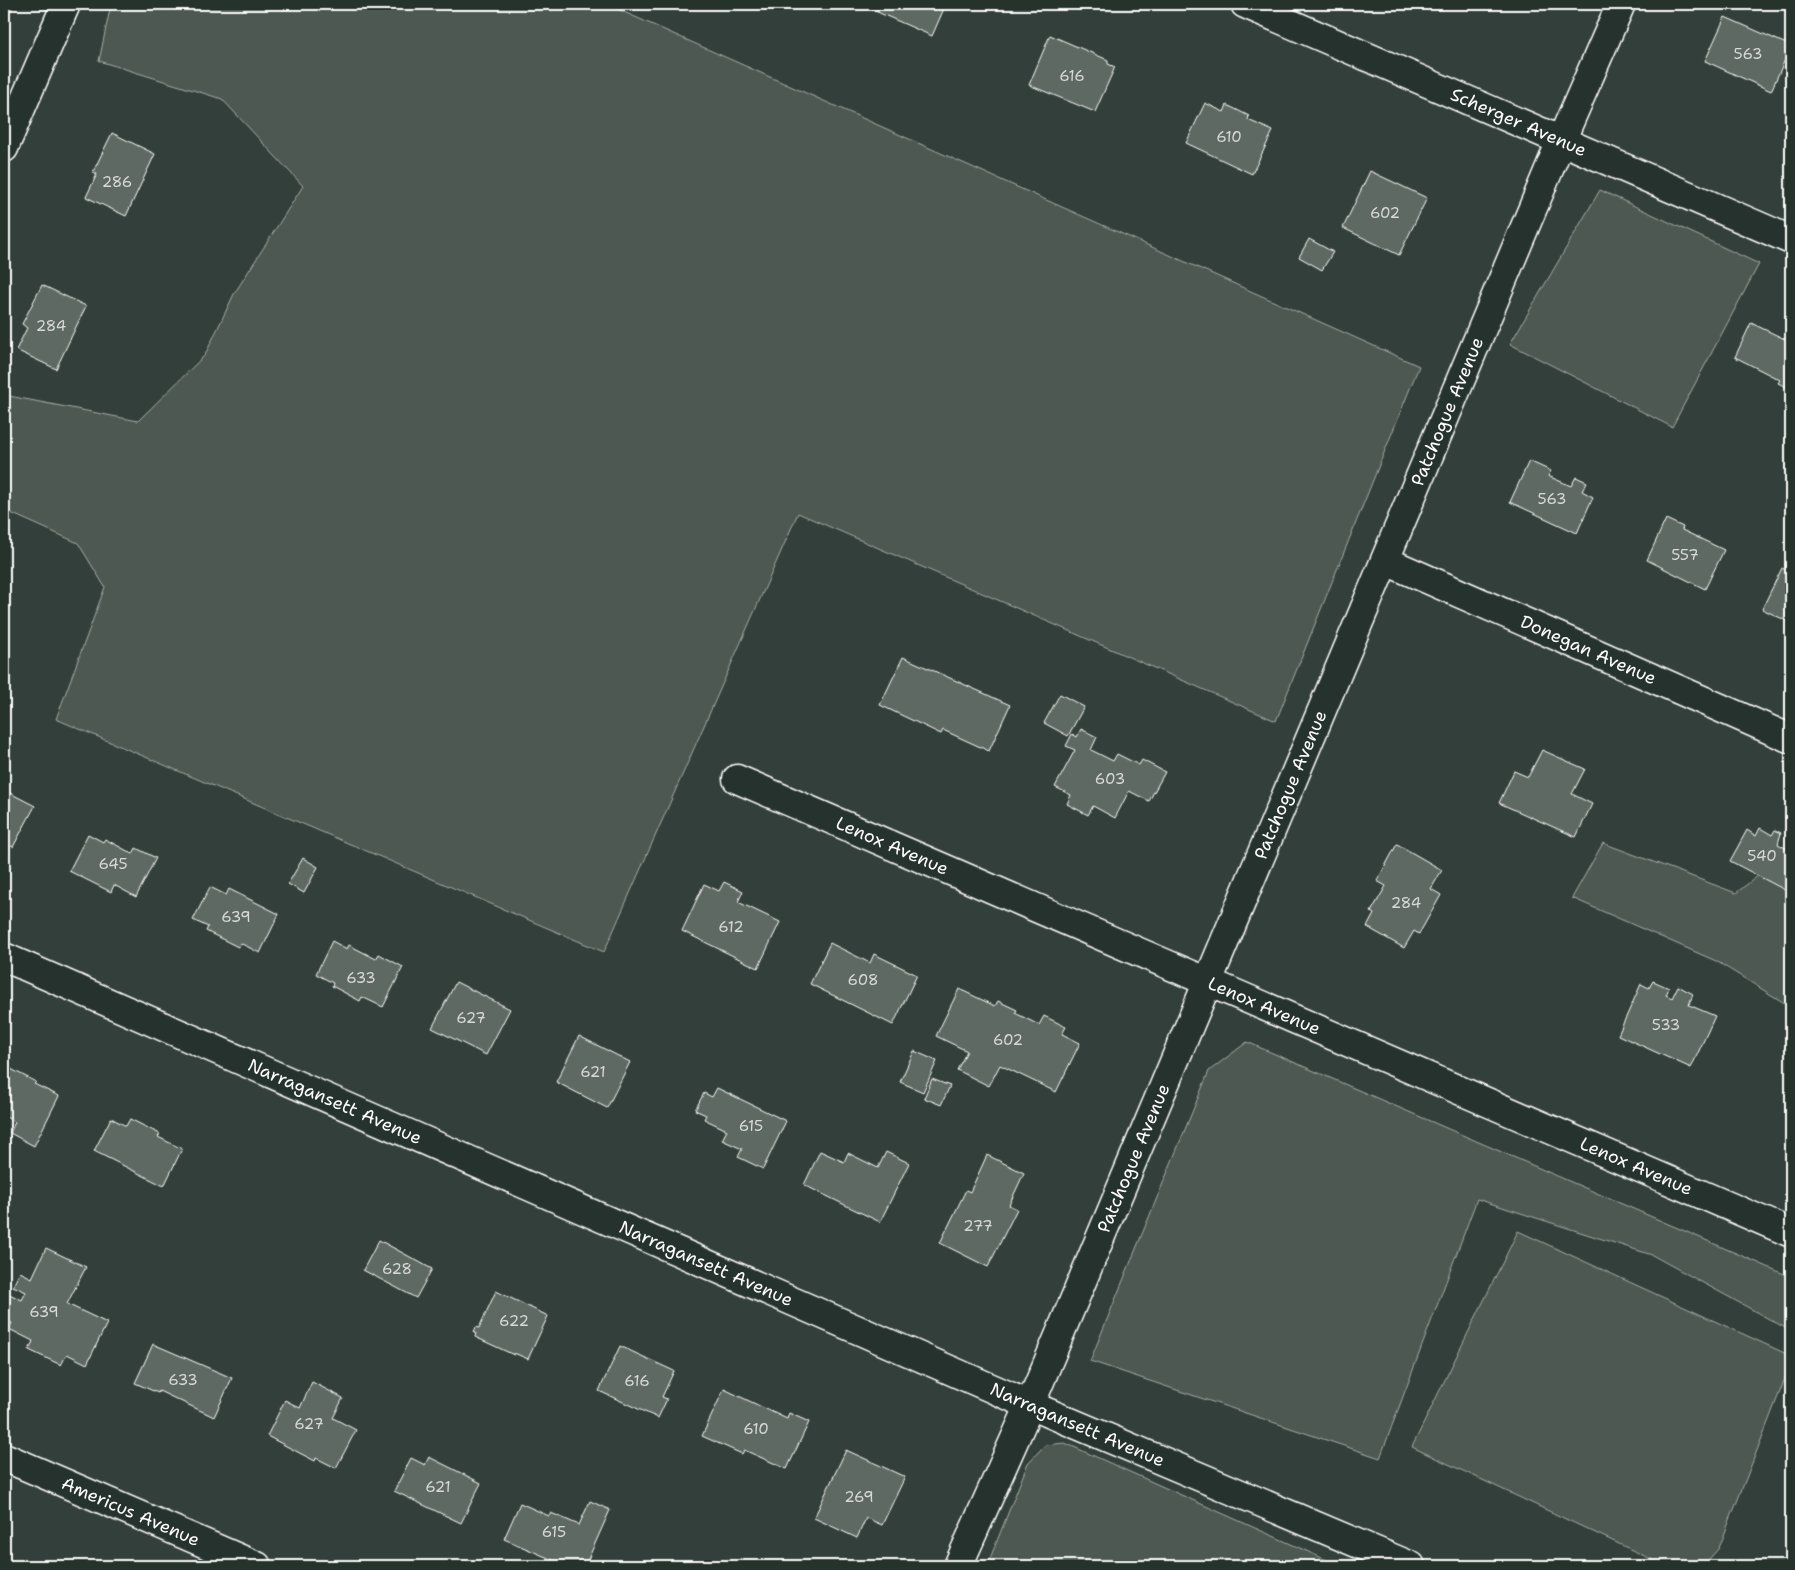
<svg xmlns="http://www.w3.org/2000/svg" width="1795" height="1570" font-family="'Shantell Sans',sans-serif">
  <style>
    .green { fill: #4d5853; stroke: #a6aca9 }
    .building { fill: #5f6964; stroke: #fff }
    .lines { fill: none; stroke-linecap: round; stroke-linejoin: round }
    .minor-casing { stroke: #fff; stroke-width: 31 }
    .minor { stroke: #26332d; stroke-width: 28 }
    .labels { text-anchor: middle; stroke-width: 4.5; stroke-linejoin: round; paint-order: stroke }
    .number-label { font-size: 15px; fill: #d7dad8 }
    .street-label { font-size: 18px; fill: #fff; stroke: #26332d }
  </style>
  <rect width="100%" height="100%" fill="#333f3a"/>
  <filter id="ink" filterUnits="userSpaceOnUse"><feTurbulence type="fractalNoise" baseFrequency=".02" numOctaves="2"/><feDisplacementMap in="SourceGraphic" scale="10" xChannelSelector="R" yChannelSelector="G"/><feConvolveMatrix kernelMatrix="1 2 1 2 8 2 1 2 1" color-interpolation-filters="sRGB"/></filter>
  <g filter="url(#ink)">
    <path class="green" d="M4,4H14L4,26Z
      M111,4H606L1419,366L1276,721L798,513L604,952L56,719L105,587L78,543L4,510V395L138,421L205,355L234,294L303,186L222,99L99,61Z
      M1600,190L1759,264L1672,427L1510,344Z
      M1603,843L1736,893L1791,850V1007L1716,961L1572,898Z
      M1247,1042L1791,1277V1331L1652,1255L1477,1199L1380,1458L1090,1361L1209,1071Z
      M1518,1231L1791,1356V1363L1719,1548L1703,1566H1666L1412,1447Z
      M1065,1443L1340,1566H987L1028,1463L1045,1445Z"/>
    <path class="building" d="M859,4H946L932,36Z
      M1725,17L1791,46L1771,91L1705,61Z
      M1050,35L1108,60V64L1115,67L1095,112L1029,85Z
      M1205,103L1224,112L1227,105L1249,116L1248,120L1273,131L1252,174L1186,143Z
      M112,133L155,154L126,216L86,197L97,174L93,172Z
      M1370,171L1427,198L1399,255L1343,228Z
      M1309,239L1333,252L1322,270L1299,257Z
      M42,285L86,306L56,369L16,350L27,328L22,324Z
      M1751,323L1791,342V389L1778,383L1780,380L1735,357Z
      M1529,461L1551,471L1548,476L1571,486L1576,477L1587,482L1582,491L1593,497L1577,533L1510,502Z
      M1666,519L1683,527L1682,530L1724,550L1705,589L1647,560Z
      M1782,568L1791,573V623L1762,609Z
      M903,657L1010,705L989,751L943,730L941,734L880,705Z
      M1060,694L1084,707L1068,736L1044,723Z
      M1081,729L1097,737L1091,750L1113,761L1117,754L1139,765L1142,760L1165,772L1149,801L1129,791L1115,818L1093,806L1088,815L1067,804L1071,795L1055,787L1075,750L1066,746L1072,734L1077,737Z
      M1542,750L1585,769L1572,794L1592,804L1576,837L1499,803L1514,771L1528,777Z
      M4,790L35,806L13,847L4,842Z
      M1760,828L1772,835L1775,830L1781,833L1778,844L1791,851V878L1785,890L1730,861L1747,830L1756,836Z
      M88,834L103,842L105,839L133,854L136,848L156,858L136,897L114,885L111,892L69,871Z
      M1397,844L1442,870L1431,889L1441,895L1419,934L1414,931L1404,948L1367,927L1374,914L1371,912L1386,886L1377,881Z
      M303,858L318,867L304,893L288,884Z
      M724,882L743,891L738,902L780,922L758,968L682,931L704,884L719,891Z
      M210,887L226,895L229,889L279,914L260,953L240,943L238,947L206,931L208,927L193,920Z
      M332,941L347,949L349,945L376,959L379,954L403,967L383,1007L362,997L360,1001L332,986L333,983L316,974Z
      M830,943L870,963L874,954L917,975L893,1025L810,984Z
      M1653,981L1669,988L1666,995L1672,998L1678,986L1693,994L1689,1005L1715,1016L1691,1068L1618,1035L1641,984L1649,988Z
      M456,982L510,1009L486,1055L432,1028Z
      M959,989L995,1006L998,1001L1017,1010L1015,1013L1039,1025L1044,1016L1066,1027L1062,1034L1080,1043L1056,1092L1000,1065L989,1086L957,1070L967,1051L936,1036Z
      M579,1036L630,1062L607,1108L556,1082Z
      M914,1051L937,1061L923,1092L900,1082Z
      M5,1066L36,1082L34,1084L59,1096L34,1146L10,1133L15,1122L4,1116Z
      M932,1079L950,1086L941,1105L924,1098Z
      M717,1088L786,1121L763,1169L738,1157L742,1149L722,1140L727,1130L704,1119L706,1115L695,1110L704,1093L712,1097Z
      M111,1118L126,1126L130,1119L160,1134L158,1137L182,1149L164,1186L94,1151Z
      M820,1151L844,1162L848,1153L878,1168L886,1152L909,1163L880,1222L804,1185Z
      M987,1155L1024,1173L1009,1205L1017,1209L988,1267L940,1243L966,1190L970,1192Z
      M379,1240L432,1269L416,1298L363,1270Z
      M46,1248L86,1267L67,1304L107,1323L87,1364L67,1354L61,1365L29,1350L33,1341L9,1329L12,1323L4,1320V1299L7,1293L22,1300L26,1292L13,1286L20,1272L32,1278Z
      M496,1291L548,1316L528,1359L514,1353V1355L475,1337L476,1333L474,1332L476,1327L479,1328Z
      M153,1344L232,1378L214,1417L159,1391L158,1393L135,1383Z
      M620,1346L674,1371L662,1397L667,1399L658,1418L599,1391Z
      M312,1382L343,1398L333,1418L356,1430L336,1468L316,1458L315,1461L267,1436L285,1400L300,1408Z
      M724,1389L787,1419L789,1413L809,1422L787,1469L744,1450L742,1454L702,1436Z
      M846,1450L905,1477L882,1525L866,1518L857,1538L814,1518Z
      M429,1457L481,1483L461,1523L394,1491L411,1458L425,1465Z
      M590,1501L610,1510L585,1566H567L504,1539L520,1503L549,1516L551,1513L579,1525Z"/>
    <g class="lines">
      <defs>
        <g id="minor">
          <path id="s1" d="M1245,4L1791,240"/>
          <path d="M4,148L66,4"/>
          <path id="s2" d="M1386,561L1791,739"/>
          <path id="s3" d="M737,779L1791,1233"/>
          <path id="s4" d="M4,957L1030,1405L1411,1566"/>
          <path id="s5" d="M4,1457L257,1566"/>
          <path id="s6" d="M958,1566L1030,1405L1561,141L1621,4"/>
        </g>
      </defs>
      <use href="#minor" class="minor-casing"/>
      <use href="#minor" class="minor"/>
    </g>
  </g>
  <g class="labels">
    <g class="number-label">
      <text x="1748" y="59">563</text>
      <text x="1072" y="81">616</text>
      <text x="1229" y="142">610</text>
      <text x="117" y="187">286</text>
      <text x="1385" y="218">602</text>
      <text x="51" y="331">284</text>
      <text x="1552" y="504">563</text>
      <text x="1685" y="560">557</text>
      <text x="1110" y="784">603</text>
      <text x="1762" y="861">540</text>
      <text x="113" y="869">645</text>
      <text x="1406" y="908">284</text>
      <text x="236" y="922">639</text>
      <text x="731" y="932">612</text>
      <text x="361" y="983">633</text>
      <text x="863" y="985">608</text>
      <text x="471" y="1023">627</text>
      <text x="1666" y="1030">533</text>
      <text x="1008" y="1045">602</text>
      <text x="593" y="1077">621</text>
      <text x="751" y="1131">615</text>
      <text x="978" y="1231">277</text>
      <text x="397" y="1274">628</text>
      <text x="44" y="1317">639</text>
      <text x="514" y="1326">622</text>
      <text x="183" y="1385">633</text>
      <text x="637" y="1386">616</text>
      <text x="309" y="1429">627</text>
      <text x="756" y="1434">610</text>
      <text x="438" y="1492">621</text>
      <text x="859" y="1502">269</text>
      <text x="554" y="1537">615</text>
    </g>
    <g class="street-label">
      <text dy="6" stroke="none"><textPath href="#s1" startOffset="298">Scherger Avenue</textPath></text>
      <text dy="6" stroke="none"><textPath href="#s6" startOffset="1254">Patchogue Avenue</textPath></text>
      <text dy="6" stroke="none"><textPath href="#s2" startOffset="221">Donegan Avenue</textPath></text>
      <text dy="6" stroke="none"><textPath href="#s6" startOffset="849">Patchogue Avenue</textPath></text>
      <text dy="6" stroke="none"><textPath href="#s3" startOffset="169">Lenox Avenue</textPath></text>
      <text dy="6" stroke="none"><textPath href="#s3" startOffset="574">Lenox Avenue</textPath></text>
      <text dy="6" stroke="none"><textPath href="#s4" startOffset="361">Narragansett Avenue</textPath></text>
      <text dy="6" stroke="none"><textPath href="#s6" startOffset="444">Patchogue Avenue</textPath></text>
      <text dy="6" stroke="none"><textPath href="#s3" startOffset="979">Lenox Avenue</textPath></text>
      <text dy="6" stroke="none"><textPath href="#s4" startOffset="766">Narragansett Avenue</textPath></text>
      <text dy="6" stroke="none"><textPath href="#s4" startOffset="1171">Narragansett Avenue</textPath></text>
      <text dy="6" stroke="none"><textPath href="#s5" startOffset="138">Americus Avenue</textPath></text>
    </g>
  </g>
  <rect width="1795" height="1570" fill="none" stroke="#26332d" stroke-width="20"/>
  <rect x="10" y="10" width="1775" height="1550" fill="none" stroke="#fff" stroke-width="2" filter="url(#ink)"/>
</svg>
